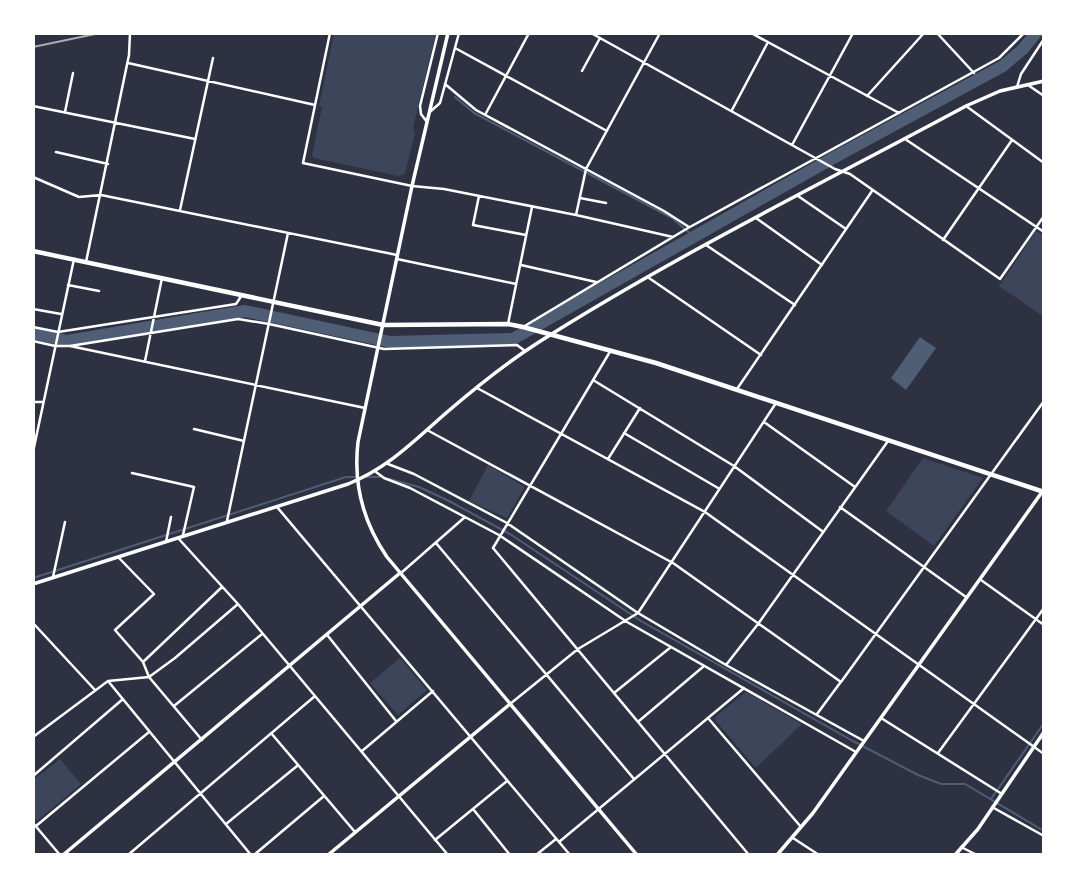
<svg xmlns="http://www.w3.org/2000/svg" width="1077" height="888" font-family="Barlow,sans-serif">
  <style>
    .green { fill: #3c4559 }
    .water { fill: #4f5d75 }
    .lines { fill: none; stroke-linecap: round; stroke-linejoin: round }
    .stream { stroke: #4f5d75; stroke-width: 2 }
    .river { stroke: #4f5d75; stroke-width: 12 }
    .minor { stroke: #fff; stroke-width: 2.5 }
    .tertiary { stroke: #fff; stroke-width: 3.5 }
    .secondary { stroke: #fff; stroke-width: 4.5 }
    .rail { stroke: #abadb3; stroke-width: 2 }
  </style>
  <rect width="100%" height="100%" fill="#2d3142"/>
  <path class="green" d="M334,33H436L413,128L415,133L405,174L398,176L314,158L312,155L322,107L319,106Z
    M1036,231L1044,236V317L999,286Z
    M923,458L983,478L934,546L886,511Z
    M488,465L525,487L507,518L469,501Z
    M400,658L427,690L398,715L370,683Z
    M746,692L802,724L756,768L715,720L716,716Z
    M60,759L81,784L37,821L33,816V780Z"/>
  <path class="water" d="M920,337L936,348L906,390L891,378Z"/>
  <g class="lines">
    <path class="stream" d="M455,97L474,113L672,218L693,236
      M365,477H380
      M389,479L419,487L449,501L510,534L641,621L851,740L918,775L941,784H965L1044,831
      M33,578L346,477H356
      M991,799L1044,723"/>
    <path class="river" d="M33,333L67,341L245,311L390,342L513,339L835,157L1003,66L1023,49L1036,33"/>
    <path class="minor" d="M330,33L303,163L412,186L444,189L576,215L673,237
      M591,33L835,169L850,174L1000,279L1044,216
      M751,33L899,113
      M937,33L974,73
      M455,48L607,131
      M128,63L315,105
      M582,71L600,38
      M445,84L476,110L664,211L689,227
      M1028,85L1044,96
      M1017,87L1021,74L1044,39
      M867,96L924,33
      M33,106L195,139
      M966,106L1044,163
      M732,110L768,42
      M431,111L440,103L459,33
      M65,112L73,73
      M485,115L529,33
      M427,122L421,114L420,106L438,33
      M905,139L1044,232
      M792,145L853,33
      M56,152L108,164
      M33,177L79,197L101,195L397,255
      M479,196L473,225L526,235
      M798,196L846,229
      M580,198L606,203
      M180,210L213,58
      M576,215L586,169L660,33
      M756,218L822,265
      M943,240L1012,140
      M706,245L795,305
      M397,259L516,284
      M86,262L129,55L130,33
      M521,265L596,282
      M649,278L761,355
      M68,285L99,291
      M33,309L61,314
      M508,324L532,207
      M33,327L58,332L236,304L242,295
      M523,327L688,228L999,58L1024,33
      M33,341L55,346H70L365,408
      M70,346L238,319L269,324L384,349L517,345L525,351
      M611,350L493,548L749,855
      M145,361L162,278
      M593,380L734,466L822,531
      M477,388L705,512L1044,754
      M737,389L872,191
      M33,402H43
      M764,422L855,487
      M194,429L244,441
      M427,430L673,563L841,682L1044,401
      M624,433L718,488
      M33,452L74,259
      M608,459L640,408
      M388,464L414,474L507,523L638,613L726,665L864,741
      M376,472L384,478L410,488L499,535L627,622L856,752
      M132,473L194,487L183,535
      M277,507L570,855
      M840,507L966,597
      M227,521L288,233
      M178,538L238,604L448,855
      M166,542L171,517
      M436,543L634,779
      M119,558L154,594L115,630L143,662L149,677L202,740
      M401,573L465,517
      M53,577L65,522
      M981,580L1044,625
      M33,623L95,690
      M328,636L396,721
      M143,662L222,587
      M726,665L758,624L888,441
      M108,681L251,855
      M614,693L671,647
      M510,704L578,649L638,613L776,403
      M174,706L262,634
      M817,714L840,683
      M708,718L801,827
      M881,718L1002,794
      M639,721L704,666
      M271,733L355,832
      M33,737L108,681L149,677L175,658L238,604
      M362,751L433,691
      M938,753L1044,608
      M33,776L123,699
      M992,807L1044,836
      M473,809L510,855
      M33,823L60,855
      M226,824L297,766
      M36,826L149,732
      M793,838L819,855
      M435,840L507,781
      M559,842L744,688
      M961,847L977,855
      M128,855L315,696
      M254,855L324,796
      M536,855L556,839"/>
    <path class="tertiary" d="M448,33L412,186L358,442C353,485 363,522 387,557L637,855
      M33,584L348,484C388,468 414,441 446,413C475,388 506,363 539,342C676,255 823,183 966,106L1000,91L1044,81
      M63,855L400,573
      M328,855L510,704
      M777,855L813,813L1042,492
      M955,855L978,829L1044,732"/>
    <path class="secondary" d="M33,251L383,325L508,324L523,327L656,363L1044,492"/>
    <path class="rail" d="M33,47L100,33"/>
  </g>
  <rect width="1077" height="888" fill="none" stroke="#ffffff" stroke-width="70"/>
</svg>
